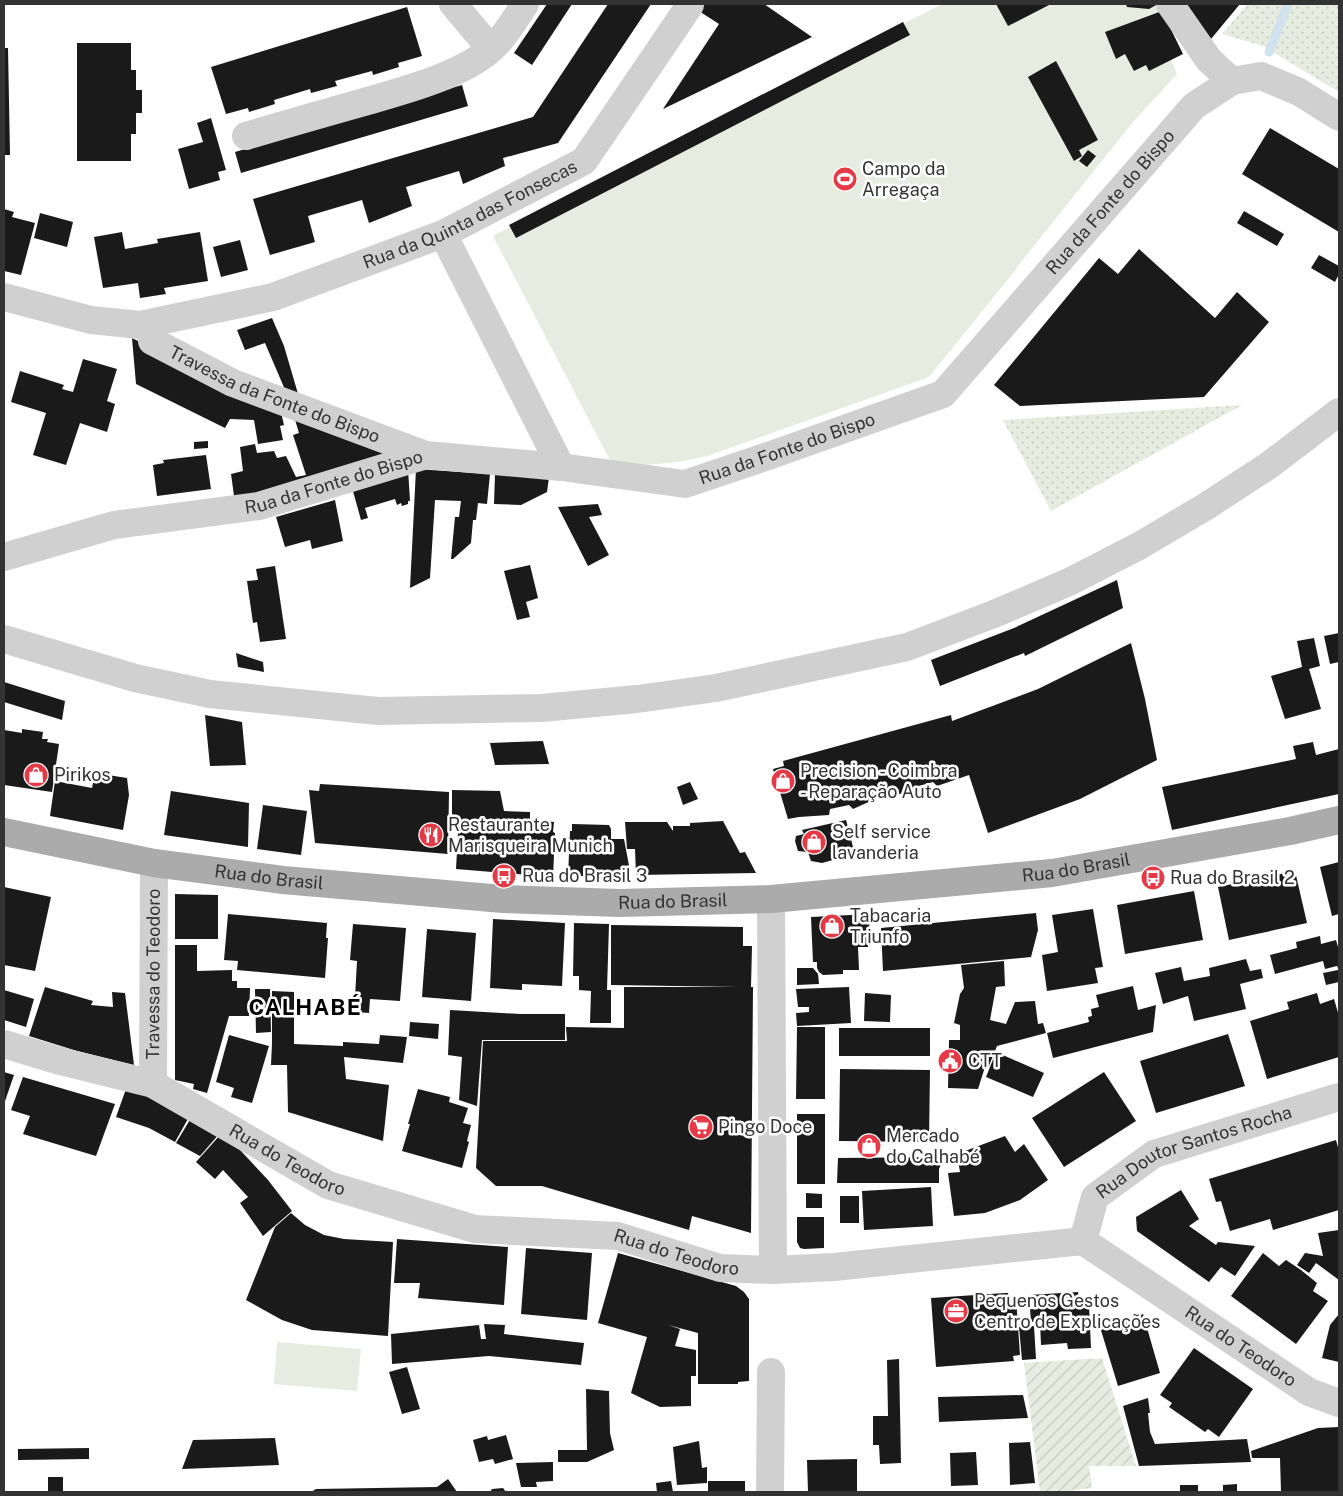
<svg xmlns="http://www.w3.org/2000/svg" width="1343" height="1496" font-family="'Public Sans',sans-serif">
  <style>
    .grass { fill: url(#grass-dots) }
    .garden { fill: url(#garden-furrows) }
    .pitch { fill: #e6ecdf }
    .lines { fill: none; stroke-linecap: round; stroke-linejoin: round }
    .stream { stroke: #cfe2ee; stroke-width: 9 }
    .building { fill: #1a1a1a }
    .minor { stroke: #d0d0d0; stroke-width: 28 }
    .major { stroke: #ababab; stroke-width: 28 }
    .labels { text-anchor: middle; stroke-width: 5; stroke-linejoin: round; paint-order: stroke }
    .poi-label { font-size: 18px; fill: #333; stroke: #fff; text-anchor: start }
    .street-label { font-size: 18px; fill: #333; stroke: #fff }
    .district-label { font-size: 22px; font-weight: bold; letter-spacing: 1px; fill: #000; stroke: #fff }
  </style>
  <defs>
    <pattern id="grass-dots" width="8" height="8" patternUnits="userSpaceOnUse" patternTransform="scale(1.25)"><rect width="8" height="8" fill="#e6ecdf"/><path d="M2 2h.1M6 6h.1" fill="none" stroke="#c6cbc0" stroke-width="1.8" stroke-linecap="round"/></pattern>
    <pattern id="garden-furrows" width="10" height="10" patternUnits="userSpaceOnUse" patternTransform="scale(1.25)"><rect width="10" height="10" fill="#e6ecdf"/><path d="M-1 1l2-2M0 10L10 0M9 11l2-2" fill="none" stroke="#c6cbc0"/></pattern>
  </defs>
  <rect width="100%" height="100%" fill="#fff"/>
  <path class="grass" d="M1248,4H1339V92L1263,46L1222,34Z
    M1242,405L1051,511L1003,420Z"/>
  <path class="garden" d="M1102,1358L1136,1466H1089L1092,1488L1058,1492H1040L1024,1363Z"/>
  <path class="pitch" d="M942,4H1155L1159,9L1171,59L1177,74L1133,122L1017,267V268L929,377L707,456C674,464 647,465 613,466L493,236Z
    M277,1342L361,1349L357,1391L274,1384Z"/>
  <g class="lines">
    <path class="stream" d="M1269,52L1288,4"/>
  </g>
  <path class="building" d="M547,4H572L532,65L514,53Z
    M608,4H651L558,143L503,158L505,166L463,184L459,171L406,187L412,206L369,223L362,200L308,216L315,242L270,255L253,199L533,117Z
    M688,4H764L812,37L663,109L719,24Z
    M996,4H1051L1008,26Z
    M1126,4H1158L1149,9L1127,7Z
    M1180,4H1240L1211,39Z
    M407,7L422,56L398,63L399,67L373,75L372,71L335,81L337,86L311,93L310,89L274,100L275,104L249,112L248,108L226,114L211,67Z
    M1162,11L1183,54L1149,71L1146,65L1134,71L1125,54L1116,59L1105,32Z
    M903,22L910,35L516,238L509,225Z
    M77,43H131V70H136V90H142V113H136V134H131V161H77Z
    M4,48H8L10,155H4Z
    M1056,61L1098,140L1079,150L1082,156L1074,161L1028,77Z
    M462,85L468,106L241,173L235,152Z
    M211,118L226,170L218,172L220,180L189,189L178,149L203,142L197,123Z
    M1270,128L1339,169V232L1242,174Z
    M1088,150L1096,156L1087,167L1079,161Z
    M4,209L14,212L12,217L35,223L21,275L4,271Z
    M1244,211L1284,234L1277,246L1237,223Z
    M40,213L73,222L67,247L34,238Z
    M122,232L125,249L158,243L157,239L200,232L208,281L164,288L166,294L140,298L138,283L103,288L94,237Z
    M240,240L248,270L221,277L213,247Z
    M1139,249L1215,318L1237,292L1269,322L1204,397L1020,406L994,385L1099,258L1118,274Z
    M1319,255L1339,266V274L1335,282L1311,268Z
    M272,318L284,346L301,404L289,399L265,343L245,350L237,330Z
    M132,338L229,387L280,408L284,425L280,426L283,440L258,444L254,420L230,419L225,428L136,384Z
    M83,359L117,369L107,401L115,404L107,432L80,423L66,465L33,455L46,413L11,402L20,371L64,385L62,389L73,392Z
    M293,413L384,450V460L235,503L231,474L243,471L240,447L255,444L257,453L274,451L277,458L286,456L296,477L306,475L293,435L299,433Z
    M208,441V448L194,449V442Z
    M206,455L211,489L157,496L153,465L164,463L163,460Z
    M408,469L410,501H408V504L402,506L401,503L397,505L395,499L365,508L368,518L361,520L351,484Z
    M416,469L490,474L487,504L478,503L476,520H473L471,543L453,559H451L455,517H459L461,501L435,500L430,578L410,588Z
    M495,474L549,477L547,492L521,505L494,504Z
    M335,500L343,541L312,549L310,540L285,547L276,517Z
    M598,504L602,515L589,517L609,555L588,566L558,507Z
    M530,565L538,598L526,602L530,617L517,620L504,571Z
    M275,566L286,639L260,642L257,622L253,623L247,581L258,580L256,569Z
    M1117,580L1123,608L1025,656L1024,653L940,686L931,660L1014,628Z
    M1339,633V662L1330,664L1324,636Z
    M1314,638L1320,666L1309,669L1321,709L1285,719L1271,676L1302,667L1297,641Z
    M1131,643L1145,699L1157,760L1080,799L988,833L969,775L937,786L933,782L915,787L914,792L882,796L853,809L849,805L830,809L829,815L799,817L788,819L773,769L784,766L783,761L951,715L952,721L1038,689Z
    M236,653L263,662L264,672L238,667Z
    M4,682L65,701L62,720L4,702Z
    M205,715L242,722L246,765L210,766Z
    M22,729L43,732L42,739H48L47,742L59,744L52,792L4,785V730L22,733Z
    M543,741L549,764L495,765L490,743Z
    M1313,742L1316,755L1339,749V794L1172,830L1162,787L1296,759L1293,746Z
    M95,773L127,778L129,795L123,830L50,816L55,781L92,788Z
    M690,782L698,799L683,805L677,787Z
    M320,784L449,792L448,854L315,843L309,790L319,791Z
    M452,790L500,791L504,811L530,812V820L554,822L553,832L555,833L553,877L456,869L459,816L452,815Z
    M171,791L249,803L248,847L164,835Z
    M263,805L307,811L301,855L257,849Z
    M846,820L853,847L843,850L844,857L822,863L811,861L808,852L798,851L795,841L796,836L804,834L802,830Z
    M723,821L740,853L745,852L756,873L636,875L635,849H627L625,822H667L673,831V826H690V823Z
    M572,824L609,825L611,829V839H624L631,876H568L570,831H572Z
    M1339,862V914L1332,916L1320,867Z
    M1295,871L1307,923L1229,940L1218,887Z
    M4,887L51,897L35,971L4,965Z
    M1194,891L1203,940L1125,954L1117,905Z
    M175,894L218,895V939H175Z
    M1093,909L1103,967L1095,968L1098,983L1047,991L1042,955L1058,952L1052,915Z
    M1036,913L1038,930L1031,957L883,971L881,928Z
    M228,914L327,923L326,938H328L325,978L237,970L238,961L224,960Z
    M870,914L868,947H858L859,970H843V974L823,975L819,972L817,968V962H813L811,917Z
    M493,919L565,923L562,986L522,984V990L490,988Z
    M574,923L609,924L607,990H611V1023H590L591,991L579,990V976H573Z
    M353,924L406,928L400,1001L370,999L369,1013L356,1012L357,997H355L357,961L350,960Z
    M611,925L743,927V946H752L751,987H753L751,1233L692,1216L689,1230L542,1186H496L476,1168L483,1041H567L566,1027L624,1028V987H739L611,985Z
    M427,929L476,933L471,1001L422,997Z
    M1320,936L1321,944L1336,940L1338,947H1339V970L1337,966L1325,969L1323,961L1275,974L1270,955L1297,948L1296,942Z
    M175,945H197V971L232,970V981H237V988H250L249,1016H229L207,1093L193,1089L194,1084L175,1080Z
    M1246,959L1250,971L1261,969L1263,978L1240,984L1246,1009L1194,1021L1188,996L1163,1004L1155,973L1181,967L1184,981L1210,976L1209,968Z
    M1004,961L1005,986L996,987L990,1020L1006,1024L1015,1002L1035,1001L1038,1024L1043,1023L1046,1033L997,1046L988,1068L985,1067L978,1089L948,1088L949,1040H960V1025L954,1023L960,994L964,988L961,965Z
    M797,968H813L818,974L819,984L797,985Z
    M1338,970L1339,982L1326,985L1323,973Z
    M1133,986L1138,1010L1156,1005L1153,1032L1053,1058L1047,1033L1089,1022L1088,1017L1092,1016L1091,1009L1099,1007L1096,995Z
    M45,987L93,1001L91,1005L113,1007L112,992L125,993L134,1065L77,1051L29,1036Z
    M849,987L851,1023L797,1026L796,1013L809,1012V1007H798L796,989Z
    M255,989H270L271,1032L256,1033Z
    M4,990L34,999L26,1027L4,1020Z
    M272,991L294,992V1044L343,1046V1042L379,1044L380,1035L407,1037L403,1063L344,1057L346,1079L389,1085L383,1141L288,1112L287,1065H271L272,1043Z
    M865,993L891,995L890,1022L864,1021Z
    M1317,993L1320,1004L1334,999L1339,1016V1057L1267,1079L1250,1021L1289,1009L1287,1002Z
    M450,1010L520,1014H565V1040H482L477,1106L459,1100L462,1057L448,1055Z
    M410,1022L439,1024L438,1039L409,1036Z
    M797,1027H825V1099H796Z
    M839,1028H930V1056H839Z
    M1228,1034L1245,1086L1156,1113L1140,1061Z
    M229,1035L269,1046L252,1103L231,1097L234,1088L216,1082Z
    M996,1052L1044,1073L1033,1097L986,1077Z
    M840,1069L930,1070L929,1142L839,1141Z
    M4,1072L14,1075L4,1104Z
    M1104,1072L1136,1121L1064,1167L1032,1118Z
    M23,1077L115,1104L96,1156L23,1134L30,1116L11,1110Z
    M126,1089L164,1102L189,1117L175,1142L149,1128L116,1117Z
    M418,1089L450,1097L449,1102L468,1108L463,1123L471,1125L467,1141L469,1142L462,1168L402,1151L410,1124H408Z
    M797,1114H825V1184H797Z
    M191,1118L220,1133L200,1156L176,1143Z
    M221,1134L241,1151L268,1180L292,1211L263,1236L240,1203L248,1197L223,1170L215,1179L196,1162Z
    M1005,1136L1015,1152L1024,1144L1048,1180L1020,1200L985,1213L954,1216L948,1173L960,1172L957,1154Z
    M1336,1140L1339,1151V1210L1273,1230L1270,1219L1230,1231L1221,1201L1216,1202L1209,1179Z
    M944,1157L939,1169V1183H837L838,1158Z
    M931,1187L933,1226L864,1230L862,1191Z
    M1181,1190L1199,1219L1189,1226L1216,1245L1218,1242L1255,1246L1235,1276L1221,1267L1209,1282L1137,1231L1136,1217Z
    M806,1193L822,1194V1208H806Z
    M840,1196H859V1223H840Z
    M291,1213L305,1225L324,1235L344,1239L393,1242L388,1336L312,1330L282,1320L246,1300L275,1227Z
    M797,1217H824V1248L804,1249L800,1248L797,1242Z
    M1339,1230V1280L1316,1263L1309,1273L1297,1265L1305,1253L1323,1256L1318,1233Z
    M397,1239L508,1247L504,1305L418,1298L420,1283H394Z
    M526,1248L592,1253L587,1320L521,1314Z
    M618,1253L736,1286L744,1292L749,1299V1381L738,1382V1384H698V1333L668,1325L680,1329L675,1346L696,1350V1376H691V1406L660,1407L631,1393L647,1337L598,1323Z
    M1263,1253L1279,1266L1286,1260L1301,1270L1317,1283L1313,1291L1328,1301L1296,1344L1231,1296Z
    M1078,1292L1079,1307L1089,1306L1091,1348L1068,1349L1067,1343L1041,1345L1040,1322H1031L1029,1295Z
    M1005,1293H1008L1009,1298H1016L1020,1355L1013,1356L1014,1361L936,1367L931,1298Z
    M1143,1314L1160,1373L1118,1386L1100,1327Z
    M1339,1314V1362L1322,1358L1330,1325Z
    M484,1324L505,1325L504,1334L584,1343L581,1365L489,1356L392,1364L391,1334L479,1325L481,1339H486Z
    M1034,1326L1036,1359L1022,1360L1019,1327Z
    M1194,1348L1253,1389L1219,1437L1208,1429L1205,1432L1169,1407L1172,1403L1160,1395Z
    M899,1359L901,1463L880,1464L879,1445H873V1416H888L887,1360Z
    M407,1367L420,1409L402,1414L389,1372Z
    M586,1389L609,1391L610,1433L614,1450L587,1462H558V1450H587Z
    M1023,1395L1028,1418L939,1422L938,1397Z
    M1148,1398L1150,1413H1148L1150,1432L1155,1444L1247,1439L1251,1462L1139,1466L1123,1406Z
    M1339,1427V1492H1281L1280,1458H1252L1251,1451L1318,1428Z
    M506,1435L513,1459L495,1464L493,1459L479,1462L473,1440L487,1436L488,1440Z
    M275,1438L279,1465L182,1469L193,1440Z
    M699,1441L702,1468L707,1467V1483L677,1485L673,1447Z
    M1030,1442L1035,1483L1010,1485L1009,1443Z
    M89,1448V1459L18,1460V1449Z
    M976,1452L978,1485L951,1486L950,1453Z
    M857,1459V1492H808L807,1460Z
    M553,1462V1481L536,1482L537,1487H521L516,1463Z
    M48,1477H63V1492H48Z
    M448,1479L457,1492H311L316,1489L437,1487Z
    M671,1481L673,1492H657L656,1483Z
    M708,1481H745V1492H708Z
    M1237,1484V1492H1223V1485Z
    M1180,1485H1198V1492H1180Z
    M503,1488L506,1492H490L492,1489Z"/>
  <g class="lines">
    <g class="minor">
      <path d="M453,4L491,49"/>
      <path d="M1170,4L1209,60L1232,81"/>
      <path d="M246,136C286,124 325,113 364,102C402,91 461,76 491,49C505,37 515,19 525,4"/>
      <path d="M443,234L561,467"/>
      <path id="s1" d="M4,297L91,320L140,325L273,297L443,234L584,161L690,5"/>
      <path id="s2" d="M152,341L233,383L426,455"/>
      <path id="s3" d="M4,557L114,525L259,506L426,455L561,467L685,484L771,455L943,394L1194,106L1232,81L1261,76L1299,92L1339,117"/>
      <path d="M4,639L135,678L210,694L378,711L542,708L637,699L716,688L907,647L994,614L1069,582L1139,546L1205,507L1268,466L1339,412"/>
      <path d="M771,899L773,1270"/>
      <path id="s4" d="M4,1044L60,1061L153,1084L328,1185L475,1229L618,1236L720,1268L773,1270L834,1267L1083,1241L1309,1392L1339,1403"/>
      <path id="s5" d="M153,1084L154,863"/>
      <path id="s6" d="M1083,1241L1095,1197L1154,1154L1339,1097"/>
      <path d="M770,1492L771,1372"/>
    </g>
    <path class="major" id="s7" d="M4,832L154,863L283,880L503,899L620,903L771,899L1052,873L1290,831L1339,820"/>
  </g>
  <defs>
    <symbol id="stadium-disc" viewBox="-11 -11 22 22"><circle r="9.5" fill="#e63946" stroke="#fff"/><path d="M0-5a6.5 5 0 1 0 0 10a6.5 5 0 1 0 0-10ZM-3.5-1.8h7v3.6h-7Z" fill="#fff"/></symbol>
    <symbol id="shop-disc" viewBox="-11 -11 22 22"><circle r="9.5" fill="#e63946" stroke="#fff"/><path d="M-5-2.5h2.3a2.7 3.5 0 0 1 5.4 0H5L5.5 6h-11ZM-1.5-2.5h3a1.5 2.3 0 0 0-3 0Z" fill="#fff"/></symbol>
    <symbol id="restaurant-disc" viewBox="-11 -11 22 22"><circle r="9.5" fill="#e63946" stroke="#fff"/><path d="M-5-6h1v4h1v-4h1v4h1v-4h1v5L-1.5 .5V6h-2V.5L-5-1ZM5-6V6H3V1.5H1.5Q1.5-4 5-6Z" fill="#fff"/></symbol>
    <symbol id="bus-disc" viewBox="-11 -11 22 22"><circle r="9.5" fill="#e63946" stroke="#fff"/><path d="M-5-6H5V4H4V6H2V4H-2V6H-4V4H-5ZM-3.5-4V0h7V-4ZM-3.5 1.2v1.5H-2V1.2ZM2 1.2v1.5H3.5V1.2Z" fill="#fff"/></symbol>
    <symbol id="civic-disc" viewBox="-11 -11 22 22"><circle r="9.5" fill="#e63946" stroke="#fff"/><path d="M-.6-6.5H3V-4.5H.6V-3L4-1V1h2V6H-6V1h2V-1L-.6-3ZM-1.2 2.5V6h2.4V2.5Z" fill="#fff"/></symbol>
    <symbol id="supermarket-disc" viewBox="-11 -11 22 22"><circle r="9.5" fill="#e63946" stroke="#fff"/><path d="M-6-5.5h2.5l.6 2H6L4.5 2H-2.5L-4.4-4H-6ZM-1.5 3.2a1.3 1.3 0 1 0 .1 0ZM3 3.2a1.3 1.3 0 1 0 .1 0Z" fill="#fff"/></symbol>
    <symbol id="office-disc" viewBox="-11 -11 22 22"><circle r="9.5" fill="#e63946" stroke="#fff"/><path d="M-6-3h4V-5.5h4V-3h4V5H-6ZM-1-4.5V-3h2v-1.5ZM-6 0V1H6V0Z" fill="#fff"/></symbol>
  </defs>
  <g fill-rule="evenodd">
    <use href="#stadium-disc" x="831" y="165" width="28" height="28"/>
    <use href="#shop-disc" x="22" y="761" width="28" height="28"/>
    <use href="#shop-disc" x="769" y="767" width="28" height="28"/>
    <use href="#restaurant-disc" x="417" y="821" width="28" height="28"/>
    <use href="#shop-disc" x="800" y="828" width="28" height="28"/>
    <use href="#bus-disc" x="490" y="862" width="28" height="28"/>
    <use href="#bus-disc" x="1139" y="864" width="28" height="28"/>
    <use href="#shop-disc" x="818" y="912" width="28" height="28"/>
    <use href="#civic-disc" x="936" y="1047" width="28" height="28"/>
    <use href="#supermarket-disc" x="687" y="1113" width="28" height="28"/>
    <use href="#shop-disc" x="855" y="1132" width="28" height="28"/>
    <use href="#office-disc" x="942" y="1297" width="28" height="28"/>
  </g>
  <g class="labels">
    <g class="poi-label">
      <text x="862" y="175">Campo da<tspan x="862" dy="21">Arregaça</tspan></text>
      <text x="800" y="777">Precision - Coimbra<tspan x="800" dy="21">- Reparação Auto</tspan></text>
      <text x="54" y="781">Pirikos</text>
      <text x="448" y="831">Restaurante<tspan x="448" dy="21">Marisqueira Munich</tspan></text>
      <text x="832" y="838">Self service<tspan x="832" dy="21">lavanderia</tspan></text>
      <text x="522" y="882">Rua do Brasil 3</text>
      <text x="1170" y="884">Rua do Brasil 2</text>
      <text x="850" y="922">Tabacaria<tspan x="850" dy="21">Triunfo</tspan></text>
      <text x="968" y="1067">CTT</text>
      <text x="718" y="1133">Pingo Doce</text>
      <text x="886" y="1142">Mercado<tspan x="886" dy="21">do Calhabé</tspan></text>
      <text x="974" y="1307">Pequenos Gestos<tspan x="974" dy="21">Centro de Explicações</tspan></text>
    </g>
    <g class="street-label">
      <text dy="6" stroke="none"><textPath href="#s3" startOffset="1224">Rua da Fonte do Bispo</textPath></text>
      <text dy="6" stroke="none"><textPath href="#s1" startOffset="489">Rua da Quinta das Fonsecas</textPath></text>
      <text dy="6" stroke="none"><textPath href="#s2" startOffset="134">Travessa da Fonte do Bispo</textPath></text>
      <text dy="6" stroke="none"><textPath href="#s3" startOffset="804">Rua da Fonte do Bispo</textPath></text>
      <text dy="6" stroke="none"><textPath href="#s3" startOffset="339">Rua da Fonte do Bispo</textPath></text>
      <text dy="6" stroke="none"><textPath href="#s7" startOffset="1079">Rua do Brasil</textPath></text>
      <text dy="6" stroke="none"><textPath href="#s7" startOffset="269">Rua do Brasil</textPath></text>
      <text dy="6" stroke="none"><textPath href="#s7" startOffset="674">Rua do Brasil</textPath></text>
      <text dy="6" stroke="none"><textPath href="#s5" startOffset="110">Travessa do Teodoro</textPath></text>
      <text dy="6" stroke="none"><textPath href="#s6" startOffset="156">Rua Doutor Santos Rocha</textPath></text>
      <text dy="6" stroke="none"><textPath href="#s4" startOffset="309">Rua do Teodoro</textPath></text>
      <text dy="6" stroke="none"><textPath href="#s4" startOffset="714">Rua do Teodoro</textPath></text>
      <text dy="6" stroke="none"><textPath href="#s4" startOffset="1314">Rua do Teodoro</textPath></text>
    </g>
    <g class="district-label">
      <text x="305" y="1015">CALHABÉ</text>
    </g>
  </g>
  <rect width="1343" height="1496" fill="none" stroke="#333333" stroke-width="10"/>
</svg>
